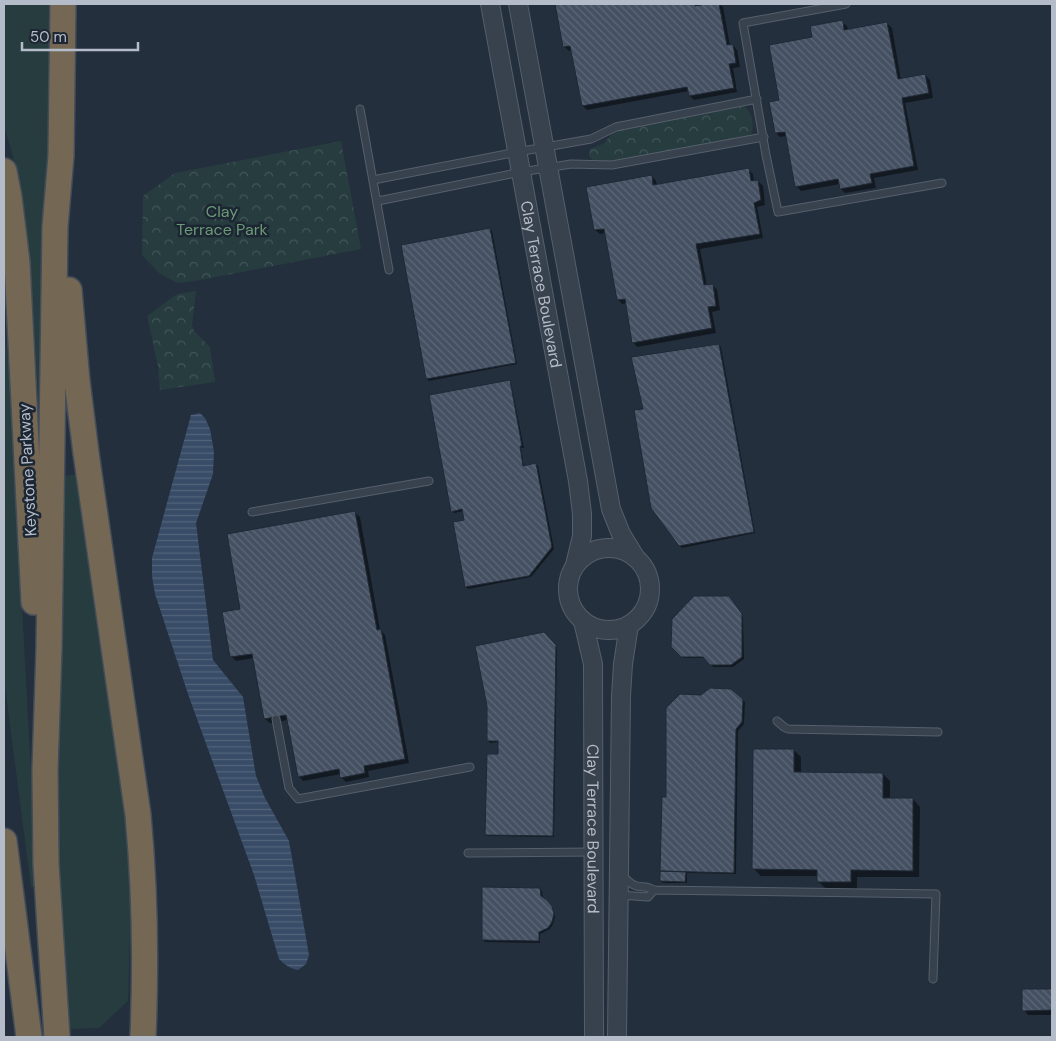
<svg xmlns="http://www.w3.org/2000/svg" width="1056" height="1041" font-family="'DM Sans',sans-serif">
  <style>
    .grass { fill: #263c3f }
    .park { fill: url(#park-crowns) }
    .water { fill: url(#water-rules) }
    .shadow { fill: #0007 }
    .building { fill: url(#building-back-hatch); stroke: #1f2835 }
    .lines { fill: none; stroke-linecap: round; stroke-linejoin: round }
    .service-casing { stroke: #565f6c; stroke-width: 9 }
    .tertiary-casing { stroke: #565f6c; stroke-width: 20 }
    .motorway-casing { stroke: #434c59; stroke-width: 28 }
    .service { stroke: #38414e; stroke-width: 7 }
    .tertiary { stroke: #38414e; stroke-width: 18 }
    .motorway { stroke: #746855; stroke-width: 25 }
    .labels { text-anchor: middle; stroke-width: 5; stroke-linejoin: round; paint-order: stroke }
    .park-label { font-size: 16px; fill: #6b9a76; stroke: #1d2633 }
    .street-label { font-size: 16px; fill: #b4bcc9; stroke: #1d2633 }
  </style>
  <defs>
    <pattern id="park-crowns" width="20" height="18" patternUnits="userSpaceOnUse" patternTransform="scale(1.25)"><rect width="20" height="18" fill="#263c3f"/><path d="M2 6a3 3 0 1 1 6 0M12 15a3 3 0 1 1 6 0" fill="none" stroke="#435659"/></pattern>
    <pattern id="water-rules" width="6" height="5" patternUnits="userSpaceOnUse" patternTransform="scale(1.25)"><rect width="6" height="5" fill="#394c67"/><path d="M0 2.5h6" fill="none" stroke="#53647b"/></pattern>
    <pattern id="building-back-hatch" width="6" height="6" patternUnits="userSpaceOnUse" patternTransform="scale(1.25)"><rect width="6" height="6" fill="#455162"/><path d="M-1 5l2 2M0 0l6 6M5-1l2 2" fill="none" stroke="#5d6877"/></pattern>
  </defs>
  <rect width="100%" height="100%" fill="#242f3e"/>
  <path class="grass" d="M4,4H52L45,418L40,419L27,235L23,204L14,160L4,126Z
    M4,320L9,371L16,493L37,886L31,887L4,679Z
    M81,474L132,860L128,1001L99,1028L70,1029L63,963L59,889L56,792L62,476Z"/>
  <path class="park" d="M744,106C753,115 755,124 750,137L609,163L593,161L589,156L590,149L603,144L616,130Z
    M341,141L361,249L195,281L177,283L159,273L142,255L143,196L175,173Z
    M196,291L192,325L194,331L210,347L215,382L160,390L158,366L147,316L177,294Z"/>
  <path class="water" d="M200,413L205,418L210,429L214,452L213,474L196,523L213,660L243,697L256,776L265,798L289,841L309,955L306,964L298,970C289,968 285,965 279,959L254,875L189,697L155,594L152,576V558L191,415Z"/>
  <path class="shadow" d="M557,4H698L699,6L719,4L723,7L730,46L733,45L737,50L740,67L733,68L737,92L694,100L690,96L689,91L587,110L583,106L573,51H569L565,47Z
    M842,22L847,26L848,30L887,23L892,28L901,80L925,75L930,80L933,98L905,103L918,170L874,178L876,188L845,193L841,189L840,184L801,191L796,186L787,136L780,137L776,133L781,101L813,38Z
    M748,169L753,174L754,182L758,181L763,186L765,205L757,207L763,238L700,249L707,286L713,285L717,290L720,310L712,312L716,333L637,347L633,342L627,303L622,304L618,299L606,233L600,234L595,230L652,176L656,181L657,186Z
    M490,229L492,231L517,364L429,381L427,379Z
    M719,345L721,347L755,533L682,548L680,546L645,410Z
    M510,381L511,383L524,448H521L524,467L536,464L538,466L554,549L531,577L468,589L466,587V521L464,511L454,513L452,511Z
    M355,513L360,517L380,630L385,635L409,763L368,771L369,777L346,782L341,777V774L303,781L299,776L288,720L270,723L265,719L254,658L236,661L232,657L242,610Z
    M730,599L743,617L744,659L733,667H713L706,658H684L672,646Z
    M544,633L557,648L554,837L488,836L486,834L499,755V742L490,743L488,741Z
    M731,690L745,702L744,724L738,731L736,874L687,873V883H663L661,881L663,798H668L701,697Z
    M794,750L801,757V774H883L890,781V799H913L920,807L919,877H857V889L825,888L818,881V876H761L754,869Z
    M540,889L542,891L543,899L549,903L553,909L555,917L553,924L550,929L540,934V943L485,942L483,940Z
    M1023,990H1052V1015H1028L1024,1010Z"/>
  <path class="building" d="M555,4H695V6L706,4H719L727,45L733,44L736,63L729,64L734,88L689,96L687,87L582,106L570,46L563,47Z
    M843,20L844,30L887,22L898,79L925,74L929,93L902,98L914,166L870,174L872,183L840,189L838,179L795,187L785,132L775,133L769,102L779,100L769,45L812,37L810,26Z
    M749,168L751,181L758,180L761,200L754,203L760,234L696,244L704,285L713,284L716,306L708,307L712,328L632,343L625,299L617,300L604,229L594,230L586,187L652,175L653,185Z
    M490,228L516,363L426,379L401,245Z
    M719,344L754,532L679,546L651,508L634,410L643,409L631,357Z
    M510,380L522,446H520L523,466L536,463L552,547L529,576L465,587L453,522L464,520L462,509L451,512L429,395Z
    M355,511L377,630L381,629L405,759L364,766L365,773L340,778L339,769L298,777L286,715L264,719L252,654L230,657L222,612L240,609L227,534Z
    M694,596H729L742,614V657L731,665H710L703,657H681L671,647L672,619Z
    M544,632L556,645L553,836L485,835L487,754H498V741H487V706L475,646Z
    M710,688L731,689L743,699L742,722L736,729L734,873L660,871L662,797H666V708L680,694L701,695Z
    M753,749H794V772L883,773V798H913V871L851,870V882H817V870L752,869Z
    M660,871L686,872L685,882L660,881Z
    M482,887L540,888L541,896L547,900L552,906L554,914L552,922L548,928L539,932V941L482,940Z
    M1022,989H1052V1010L1022,1011Z"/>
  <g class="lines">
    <defs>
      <path id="service" d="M846,4L743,23L766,155L778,212L942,183
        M360,109L389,270
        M373,180L517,152L591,139L616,127L757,99
        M378,201L521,172L571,164L612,165L764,137
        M252,512L429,481
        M276,719L289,788L298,799L470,767
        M777,721L784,727L788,729L938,732
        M468,853L593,852
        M621,874C625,878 629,883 634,885C642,889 644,884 654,890L936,894L933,979
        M619,895L648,897L654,890"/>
      <g id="tertiary">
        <path id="s1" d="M490,4L578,481L582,514V536L575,565"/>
        <path d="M518,4L611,509L621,534L635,557"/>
        <circle cx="609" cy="589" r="41"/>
        <path id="s2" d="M583,621L593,664L594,1037"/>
        <path d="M617,1037L621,696L623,664L629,625"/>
      </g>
      <path id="motorway" d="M4,171L9,197L17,262L34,602
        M69,290L77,381L86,453L138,815C145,889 146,963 143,1037
        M4,841L29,1037
        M57,1037L46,864L45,770L49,649L55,227L61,156L63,4"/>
    </defs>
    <use href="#service" class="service-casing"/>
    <use href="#tertiary" class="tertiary-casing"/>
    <use href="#motorway" class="motorway-casing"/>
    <use href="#service" class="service"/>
    <use href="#tertiary" class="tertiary"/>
    <use href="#motorway" class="motorway"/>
  </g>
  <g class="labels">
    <g class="park-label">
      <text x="222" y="217">Clay<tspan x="222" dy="18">Terrace Park</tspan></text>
    </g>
    <g class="street-label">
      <text dy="6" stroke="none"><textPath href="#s1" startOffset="285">Clay Terrace Boulevard</textPath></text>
      <text transform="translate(27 470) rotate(-93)" y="6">Keystone Parkway</text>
      <text dy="6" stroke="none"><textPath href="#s2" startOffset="209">Clay Terrace Boulevard</textPath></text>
    </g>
  </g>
  <rect width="1056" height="1041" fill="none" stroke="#b4bcc9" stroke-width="10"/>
  <path d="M22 42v8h116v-8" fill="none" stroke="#b4bcc9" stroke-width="2.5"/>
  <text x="30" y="42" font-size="15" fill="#b4bcc9" stroke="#1d2633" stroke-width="4" paint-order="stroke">50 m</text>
</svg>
